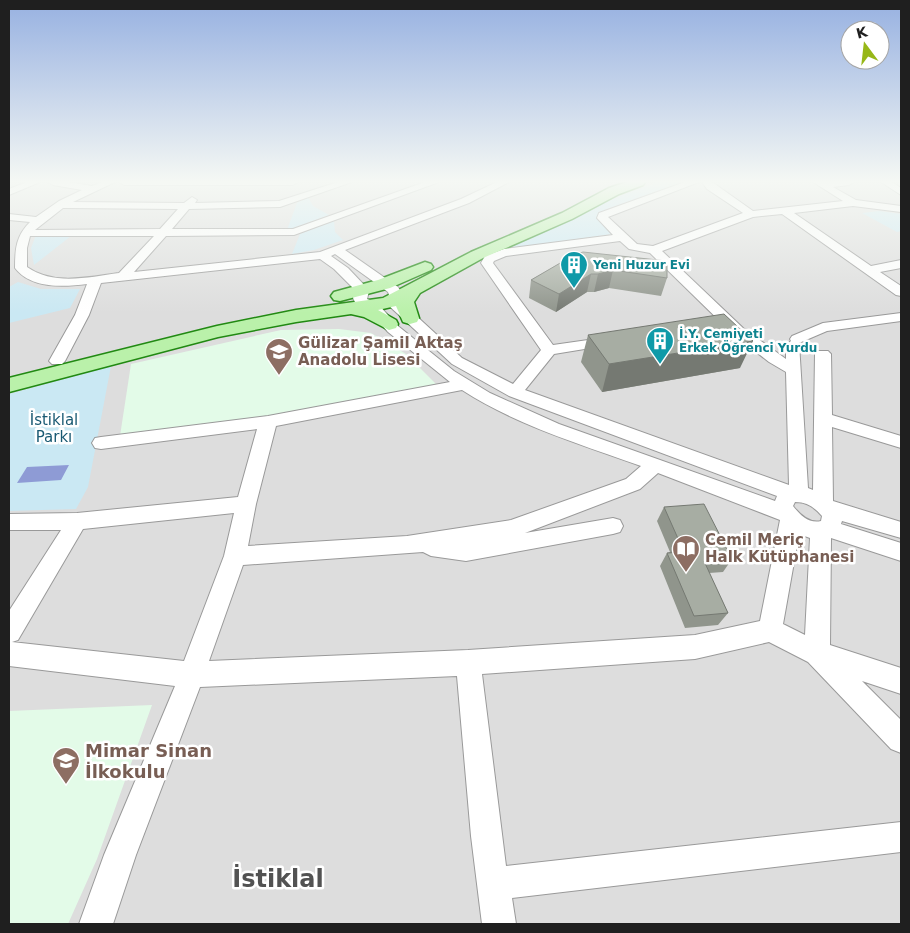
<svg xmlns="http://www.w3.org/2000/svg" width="910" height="933" font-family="'DejaVu Sans',sans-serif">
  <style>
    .residential { fill: #ddd }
    .education { fill: #e3fbe8 }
    .park { fill: #cae8f3 }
    .pitch { fill: #8e9bd5 }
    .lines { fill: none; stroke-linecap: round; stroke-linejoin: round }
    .minor-casing { stroke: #999; stroke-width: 2 }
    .major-casing { stroke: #218912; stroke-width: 3 }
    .minor { fill: #fff; fill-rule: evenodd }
    .major { fill: #baf1aa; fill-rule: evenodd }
    .wall { fill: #90958c }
    .shaded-wall { fill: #757972 }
    .building { fill: #a7ada3; stroke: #757972 }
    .labels { text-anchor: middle; stroke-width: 5; stroke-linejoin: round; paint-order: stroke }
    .far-culture-label { font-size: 12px; font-weight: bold; fill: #0d838f; stroke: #fff; text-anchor: start }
    .education-label { font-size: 15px; font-weight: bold; fill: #785e54; stroke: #fff; text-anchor: start }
    .park-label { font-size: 15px; fill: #195972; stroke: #fff }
    .near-education-label { font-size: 18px; font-weight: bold; fill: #785e54; stroke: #fff; text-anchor: start }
    .near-district-label { font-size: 24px; font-weight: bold; fill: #525252; stroke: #fff }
  </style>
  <rect width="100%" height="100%" fill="#e8efe7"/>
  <path class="residential" d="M9,182H901V924H9Z"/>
  <path class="education" d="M339,329L371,333L406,354L441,389L224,427L120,436L131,364L281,330Z
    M152,705L97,859L68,924H9V711Z"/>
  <path class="park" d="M657,182H684L604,210L597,219L612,234L492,251L573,214Z
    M308,197L313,206L329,215L287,230L297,203Z
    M879,211L901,214V231L897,232L862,213Z
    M334,221L335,232L343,240L314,250L292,254L300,234Z
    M36,235L71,236L34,265L31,248Z
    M18,282L41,289H80L70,308L9,323V287Z
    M111,366L88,487L76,509L9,511V394Z"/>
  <path class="pitch" d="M69,465L61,480L17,483L27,467Z"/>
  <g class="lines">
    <defs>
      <path id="minor" d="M27,182H40L9,195V189Z
        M48,182H69L92,186L102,182H115L73,202L184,203L192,197L197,200L195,203L279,201L338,182H352L280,207L189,209L172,229H293L425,182H439L294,235L166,236L134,272L320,252L461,199L497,182H509L469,203L345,250L398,287L403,295L399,300L462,358L513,384L541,350L481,263L485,256L504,249L613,235L597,218L599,213L685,182H699L608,217L637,244L653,246L743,213L707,189L702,182H712L753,211L843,201L813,182H854L849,185L833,187L856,200L901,206V212L853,206L794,213L871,266L901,260V268L880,272L901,286V296L896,295L782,214L753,217L662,251L743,328L786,359V345L791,341L790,339L792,336L823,323L901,313V321L827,331L799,343L808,488L813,490L815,354L818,351H828L831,354L832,415L901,436V448L832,427L833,501L901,522V538L842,521L841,524L901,543V561L831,538L830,645L901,668V694L862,681L901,720V753L891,749L808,662L769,642L695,659L482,674L506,866L901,822V852L512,898L516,924H482L471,836L457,676L200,687L136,855L113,924H79L104,855L175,686L9,666V611L61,530H9V514L77,513L238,497L257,429L101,449L95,448L92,443L95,438L101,437L268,416L450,382L388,332L366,308L356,304L353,298L355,291L353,288L334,269L320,259L101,283L89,315L65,361L62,364H52L49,361L75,315L87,284C64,287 31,289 15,268C15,249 16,236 30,222L9,220V214L36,217L59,201L82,190L53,185ZM63,208H64L178,209L160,229L35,230ZM30,236H154L119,273C89,277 54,286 27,267V248ZM620,241L629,249L650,253L733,334L769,362L786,372L789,485L525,390L554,354L609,345L614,344L616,341L614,338L609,337L553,345L493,263L494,261L506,256ZM335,254L388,292L389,295L385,301L387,304L452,364L509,396L777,496L775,501L559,424L490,393L454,371L398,326L376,302L367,299L369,291L367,288L348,268L331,256ZM462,390C516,425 580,444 641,466L626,479L511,520L407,536L248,546L256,504L276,426ZM658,473L780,520L760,621L695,635L468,650L209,661L243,565L423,552L431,556L466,561L613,534L620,532L623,526L620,520L613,518L525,533L640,489ZM795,502C807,502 814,507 822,516L821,521C809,524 800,515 793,506ZM234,513L224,556L184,661L12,642L18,640L83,529ZM799,534L810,538L805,635L783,624Z
        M119,182H298L293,185H124Z
        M881,182H892L901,188V195Z"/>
      <path id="major" d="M627,182H645L643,185L619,194L572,219L483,258L420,293L414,302L419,318L417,322L410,324L403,322L396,306L378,310L396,320L398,324L396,328L389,330L364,317L351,314L296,322L218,337L9,392V378L217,326L296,310L383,298L471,252L562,213L609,188Z
        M425,262L431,264L433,267L431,270L390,288L340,301L334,300L331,296L334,292L378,280Z"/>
    </defs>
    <use href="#minor" class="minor-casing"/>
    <use href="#major" class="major-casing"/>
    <use href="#minor" class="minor"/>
    <use href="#major" class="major"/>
  </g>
  <path class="wall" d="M574,255L667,278L661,296L609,288L594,292H587L556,312L529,298L531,280Z
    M588,335L740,368L602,392L581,362Z
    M664,507L732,559L723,572L709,573L728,613L718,625L685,628L660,566L667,553L670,552L657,521Z"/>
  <path class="shaded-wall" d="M613,270L609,288L594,292L598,274Z
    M591,274L587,292L556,312L559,294Z
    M753,341L740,368L602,392L609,364Z"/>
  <path class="building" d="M583,252L667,261V278L613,270L598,274H591L559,294L531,280L574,255Z
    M724,314L753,341L609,364L588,335Z
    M704,504L732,559L704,561L728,613L694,616L667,553L684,552L664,507Z"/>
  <linearGradient id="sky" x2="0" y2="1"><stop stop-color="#97b1e1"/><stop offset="0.58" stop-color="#f5f8f4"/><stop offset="1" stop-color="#f5f8f4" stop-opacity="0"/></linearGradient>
  <rect width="910" height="313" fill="url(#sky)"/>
  <defs>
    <symbol id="building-pin" viewBox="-11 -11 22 30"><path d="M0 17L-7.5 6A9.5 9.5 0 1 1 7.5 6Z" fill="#0f9aa8" stroke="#fff"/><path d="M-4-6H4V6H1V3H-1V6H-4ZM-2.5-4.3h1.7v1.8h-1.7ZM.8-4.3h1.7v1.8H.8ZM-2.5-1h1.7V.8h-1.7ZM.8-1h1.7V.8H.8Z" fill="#fff"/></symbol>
    <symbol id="school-pin" viewBox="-11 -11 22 30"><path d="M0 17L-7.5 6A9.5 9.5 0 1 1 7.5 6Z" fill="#8d6e63" stroke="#fff"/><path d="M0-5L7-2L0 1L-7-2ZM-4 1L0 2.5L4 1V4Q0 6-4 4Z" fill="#fff"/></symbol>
    <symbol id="library-pin" viewBox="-11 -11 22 30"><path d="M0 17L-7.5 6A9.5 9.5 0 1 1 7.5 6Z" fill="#8d6e63" stroke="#fff"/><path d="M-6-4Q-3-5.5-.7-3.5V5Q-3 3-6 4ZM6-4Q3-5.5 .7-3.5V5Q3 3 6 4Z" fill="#fff"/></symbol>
  </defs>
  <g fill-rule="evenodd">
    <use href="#building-pin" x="558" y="249" width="32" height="43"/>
    <use href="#building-pin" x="644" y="325" width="32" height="43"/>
    <use href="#school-pin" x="263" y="336" width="32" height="43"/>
    <use href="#library-pin" x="670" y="533" width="32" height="43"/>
    <use href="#school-pin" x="50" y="745" width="32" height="43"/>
  </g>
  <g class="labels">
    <g class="far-culture-label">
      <text x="593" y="269">Yeni Huzur Evi</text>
      <text x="679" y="338">İ.Y. Cemiyeti<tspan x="679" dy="14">Erkek Öğrenci Yurdu</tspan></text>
    </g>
    <g class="education-label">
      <text x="298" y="348">Gülizar Şamil Aktaş<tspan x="298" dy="17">Anadolu Lisesi</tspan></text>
      <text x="705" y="545">Cemil Meriç<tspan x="705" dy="17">Halk Kütüphanesi</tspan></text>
    </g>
    <g class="park-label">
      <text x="54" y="425">İstiklal<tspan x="54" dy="17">Parkı</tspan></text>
    </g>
    <g class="near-education-label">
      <text x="85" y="757">Mimar Sinan<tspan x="85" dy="21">İlkokulu</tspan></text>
    </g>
    <g class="near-district-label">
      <text x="278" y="887">İstiklal</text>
    </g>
  </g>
  <rect width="910" height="933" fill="none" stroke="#1f1f1f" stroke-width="20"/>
  <g transform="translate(865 45) rotate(345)"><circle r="24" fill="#ffffff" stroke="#a5a5a5"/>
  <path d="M0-4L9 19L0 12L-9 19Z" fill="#97b718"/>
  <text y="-8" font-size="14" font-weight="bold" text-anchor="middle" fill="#1f1f1f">K</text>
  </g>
</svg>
